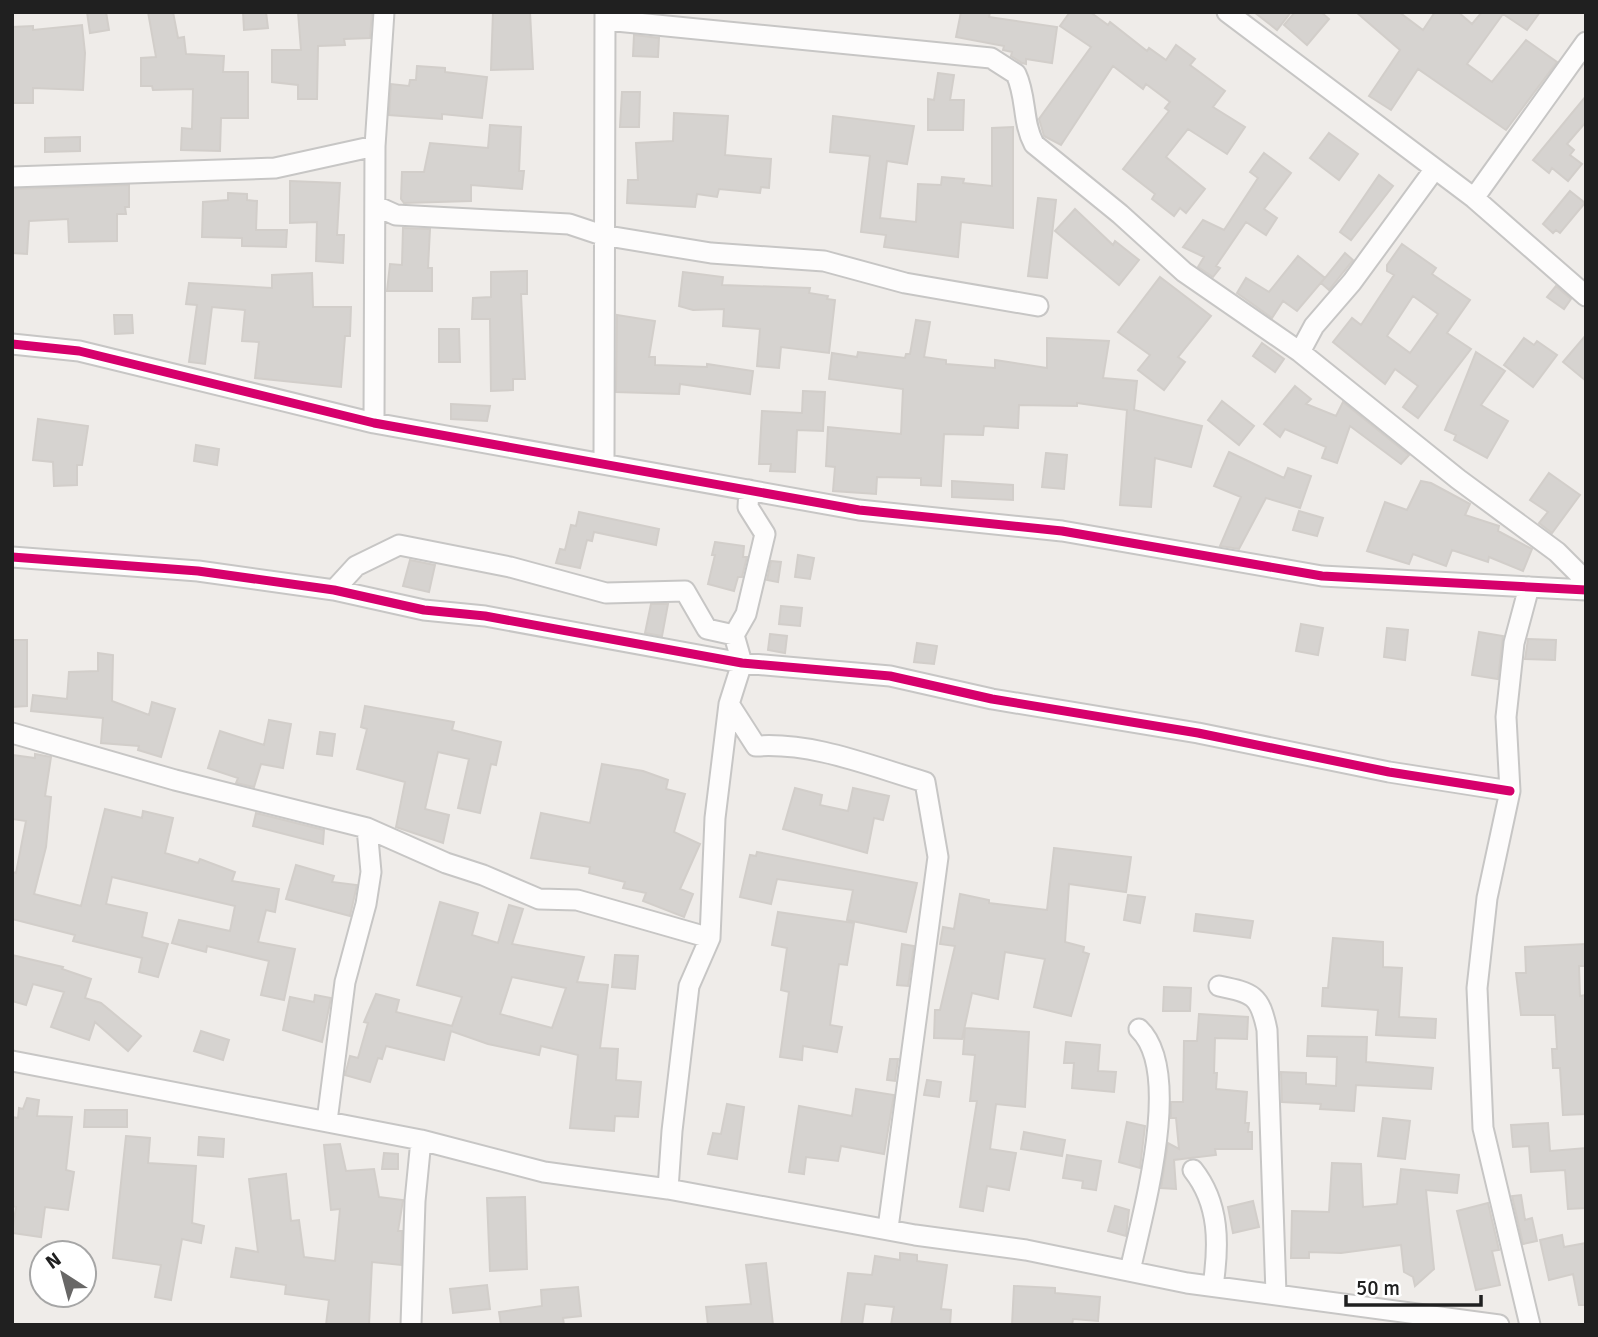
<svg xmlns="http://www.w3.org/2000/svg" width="1598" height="1337" font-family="Signika,sans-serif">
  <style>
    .building { fill: #d6d3d0; stroke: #d2ceca; stroke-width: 2; fill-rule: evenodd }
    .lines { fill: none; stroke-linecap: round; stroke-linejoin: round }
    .street-casing { stroke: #c7c6c5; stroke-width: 23 }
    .street { stroke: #fdfcfc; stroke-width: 19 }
    .cycleway-casing { stroke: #fff; stroke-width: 13 }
    .cycleway { stroke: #d6006c; stroke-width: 9 }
  </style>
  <rect width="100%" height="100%" fill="#efece9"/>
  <path class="building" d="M87,12H106L109,30L90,33Z
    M148,12H173L178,38L184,37L186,54L224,56L223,72H248V118H221L220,151L181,150L182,128L192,129L193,89L153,90L152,86H141V58L156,57Z
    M243,12H266L268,28L244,30Z
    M298,12H372L370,38L344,39L345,45L318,46L317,99H298V85L272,82V50H301Z
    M493,12H530L533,69L491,70Z
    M961,12H990L989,17L1057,27L1052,63L1026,59V64L1022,63L1011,56L1012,52L1003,50L1004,46L956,37Z
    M1070,12H1090L1108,25L1110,22L1147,51L1149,48L1166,60L1176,45L1195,59L1190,65L1225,91L1213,107L1245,127L1227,154L1188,129L1166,157L1205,189L1186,213L1180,208L1174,216L1152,199L1155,194L1123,169L1169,111L1165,108L1170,102L1146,84L1143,89L1113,66L1061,145L1044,136L1039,119L1091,47L1060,26Z
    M1254,12H1291L1277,30Z
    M1295,12H1321L1329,19L1307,45L1284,25Z
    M1356,12H1399L1423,30L1435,12H1458L1472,24L1482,12H1540L1527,30L1503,14L1467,64L1492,82L1526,40L1557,62L1506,130L1418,69L1391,110L1369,96L1400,50Z
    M82,25L85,53L83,90L33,88V103H12V27L33,26V30Z
    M634,35L659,38L658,57L633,56Z
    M417,66L445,68V72L487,77L482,118L442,114V119L389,115L391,84L409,86L410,80H416Z
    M938,73L954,75L950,100H964L963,130H928V99L934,100Z
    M622,92H640L639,127H620Z
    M1586,96V122L1567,144L1574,150L1570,155L1582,164L1568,181L1552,168L1549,173L1533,160Z
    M674,113L728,116L725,155L771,159L769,188L761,187L760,193L719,189L717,197L697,194L695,207L627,203L628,180H638L636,143L673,141Z
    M833,116L914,126L907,164L887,161L880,218L916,222L918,184L941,185L942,177L964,179L963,183L992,186V128L1013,127V228L961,222L958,257L884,247L886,235L861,232L870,156L830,152Z
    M490,125L521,127L519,171H524L522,189L471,185V201L404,203L401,199L402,172H424L430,143L488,148Z
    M1329,133L1358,154L1339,180L1310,158Z
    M80,137V151L45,152V138Z
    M1264,153L1291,173L1264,209L1277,218L1266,235L1246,222L1216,266L1220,268L1213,277L1198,267L1204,257L1183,247L1203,220L1224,230L1258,178L1250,172Z
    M1379,175L1393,186L1351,240L1340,232Z
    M290,181L340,183L337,235H344L343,263L316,261L317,222L290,223Z
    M129,185V207H125L126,214H117V241L69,242L68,219L29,221L27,254L12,253V189Z
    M1570,191L1585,203L1560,233L1556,230L1553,233L1543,224Z
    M228,193L247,194V200L257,201L256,230H287L286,247L242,246V238L202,237L203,202L228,200Z
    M1038,198L1056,200L1047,278L1028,276Z
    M1075,209L1113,245L1115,241L1139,260L1119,285L1055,231Z
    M403,228L430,229L428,268H432V291H387L390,264L402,265Z
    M1402,244L1436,268L1432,274L1470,300L1447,333L1471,349L1418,418L1403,407L1418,386L1395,369L1385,384L1333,342L1352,318L1361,325L1394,275L1387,271V265ZM1413,296L1438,314L1410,353L1387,336Z
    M1345,253L1353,260L1329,290L1321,283Z
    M1298,256L1325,278L1297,311L1283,301L1272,318L1237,293L1246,278L1269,292Z
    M527,271V294H521L525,379H513V390L491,391L490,319H472L473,298L491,297V272Z
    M683,272L723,277L722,285L810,288L809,293L828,296L827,299L835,300L829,353L781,347L779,368L757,366L760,329L723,326L724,309L693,310L679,306Z
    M312,273L313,307H351L350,336H345L341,387L255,378L259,342L242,341L245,310L212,307L205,364L189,362L197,305L186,304L189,283L272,288V275Z
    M1160,277L1211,316L1178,357L1185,362L1164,390L1138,370L1150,355L1118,332Z
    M1556,286L1571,299L1564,309L1547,297Z
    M114,315H132L133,333L115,334Z
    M617,315L655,321L649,357H655V365L707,367V364L753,371L750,394L680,384L679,394L616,392Z
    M916,320L930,322L924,357L946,360V364L995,368V360L1047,368V338L1109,341L1103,378L1137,381L1134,410L1202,426L1191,467L1155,458L1151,507L1120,505L1127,410L1077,403V406L1019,405L1018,428L984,426L983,435L944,434L941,486L921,485V478L877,477L876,494L833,491L835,467L826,466L828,427L901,434L903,389L829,379L832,353L857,357L858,352L905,358L906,354H910Z
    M439,329H459L460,362H439Z
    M1586,335V381L1563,362Z
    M1524,338L1534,345L1537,341L1557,355L1533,387L1504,365Z
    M1262,343L1284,359L1275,372L1253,356Z
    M1476,352L1505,371L1481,405L1508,421L1487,458L1454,440L1456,435L1445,430Z
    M1295,386L1311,399L1306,404L1336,416L1343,402L1409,455L1401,464L1350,426L1337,463L1322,458L1326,447L1285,429L1280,437L1264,424Z
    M803,391L825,392L823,431L797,430L795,472L770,471L771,464H759L762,411L802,413Z
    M1222,401L1254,426L1239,445L1208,420Z
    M451,404L490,406L487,421L451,419Z
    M38,419L88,426L82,465H77V485L54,486L53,462L33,460Z
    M196,445L219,449L217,465L194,461Z
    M1229,452L1284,478L1288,468L1311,476L1300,508L1266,498L1239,549L1220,546L1241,497L1214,486Z
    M1046,453L1067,455L1064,489L1042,487Z
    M1549,473L1580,495L1552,533L1539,523L1548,512L1530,500Z
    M952,481L1013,485V500L952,497Z
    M1421,481L1431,483L1470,504L1465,515L1499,526L1498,531L1532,549L1523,571L1489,557L1488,562L1452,550L1446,566L1413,554L1409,564L1367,551L1385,502L1407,510Z
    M1299,511L1323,518L1317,536L1293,530Z
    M579,512L659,529L656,545L594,532L592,541L587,540L580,568L556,563L560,549L565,550L571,525L576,526Z
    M715,542L744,546L743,557H747L742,577H738L734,591L708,584L715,555H712Z
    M798,555L814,558L810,579L795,577Z
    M410,560L435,565L429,592L403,586Z
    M771,561L781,562L778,582L767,580Z
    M651,604H668L662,636L645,633Z
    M781,606L802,608L800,626L779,624Z
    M1301,624L1323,628L1318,655L1296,651Z
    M1387,628L1408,630L1405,660L1384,657Z
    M1479,632L1503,636L1498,679L1472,675Z
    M770,634L787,636L785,653L768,650Z
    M1528,639L1556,640L1555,660L1525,659Z
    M12,640H27V706L12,707Z
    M917,643L937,646L934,664L914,662Z
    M98,653L113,655L112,701L149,715L152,702L175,709L161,757L138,750L139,746L101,743L103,718L31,711L33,695L67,699L69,672L98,671Z
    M365,706L454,722L452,730L501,742L496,765L491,764L480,813L458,808L469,759L438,752L425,809L449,815L443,843L396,827L405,782L357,769L367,729L361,727Z
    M269,720L291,724L283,768L261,764L254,787L236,783L238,778L208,768L220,731L264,745Z
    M320,732L335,734L332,756L317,754Z
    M35,754L51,757L45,796L51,797L46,847L34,894L81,906L105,809L142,818L143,811L173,818L165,853L198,863L200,859L235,872L232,881L279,889L275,912L266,910L258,942L295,949L284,1000L261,995L269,961L207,946L206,952L172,943L179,920L230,931L235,906L112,877L106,904L147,913L142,937L168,944L158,977L139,972L142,958L73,941L75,935L12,919V872L16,873L26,821L12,819V755L35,758Z
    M602,764L643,771L668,780L666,789L685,794L674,832L700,844L680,889L693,894L684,917L643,901L646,893L623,888L625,882L589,873L590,867L531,858L541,813L590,823Z
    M795,788L822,795L820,805L848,811L853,788L889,796L883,820L874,818L867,853L783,829Z
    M256,813L324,830L323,844L253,826Z
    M1054,848L1131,857L1126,892L1069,884L1065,942L1084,947L1083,952L1089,954L1071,1016L1034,1007L1045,959L1005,952L998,999L972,993L962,1039L934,1038L935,1010H940L955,946L940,944L943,927L954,929L960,894L989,900V903L1047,910Z
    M757,852L917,883L906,932L847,920L853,890L777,879L771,904L740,897L750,855L756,856Z
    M296,865L334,876L332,882L357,885L350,916L286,899Z
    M1128,895L1145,897L1140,923L1124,920Z
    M440,902L478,913L472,935L498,943L509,905L523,909L512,944L584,957L577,982L608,985L600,1048L618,1049L616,1080L641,1082L638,1117L615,1116L614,1131L570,1128L578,1055L541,1046L539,1055L488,1044L451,1031L444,1060L386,1046L382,1059L378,1058L370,1082L345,1075L350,1056L358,1058L368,1023L364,1022L376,994L399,1000L396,1012L452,1026L462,997L417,985ZM512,977L566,988L552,1028L500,1014Z
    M778,912L854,923L847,965L839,964L830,1025L842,1027L837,1052L803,1046L802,1060L780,1057L789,992L781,990L787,948L772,945Z
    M1196,914L1253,921L1250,938L1194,931Z
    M1333,938L1383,942V967L1402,968L1399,1017L1436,1019L1435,1038L1376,1035L1378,1010L1322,1006L1323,988H1328Z
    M902,944L914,946L908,986L897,985Z
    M1586,944V966H1579L1580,996L1586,995V1114L1563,1115L1560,1068H1553L1552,1049H1557L1555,1015H1521L1516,973H1526L1525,947Z
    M12,955L63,967L62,969L91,979L85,998L101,1003L141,1036L128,1051L95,1022L89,1040L51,1027L64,992L33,984L26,1005L12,1001Z
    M615,955L638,956L635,989L612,987Z
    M1164,987L1191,988L1190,1011H1163Z
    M315,995L331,998L322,1042L283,1030L290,997L314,1002Z
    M1199,1014L1248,1017L1247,1039L1215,1038L1214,1073H1217L1216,1089L1247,1092L1245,1123H1249L1248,1132H1252V1149H1215L1216,1155L1174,1160L1176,1189L1161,1188L1168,1143L1179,1149L1176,1118H1171V1102H1183L1184,1041H1197Z
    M965,1028L1029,1032L1025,1107L996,1104L990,1149L1016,1153L1009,1190L987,1186L983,1211L960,1207L977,1101H970L975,1055L963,1054Z
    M201,1031L229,1040L223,1060L194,1051Z
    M1308,1036L1367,1037L1366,1062L1433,1068L1431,1089L1356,1085L1354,1111L1320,1109L1321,1104L1282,1102L1281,1072L1306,1073V1084L1336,1086L1337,1057L1307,1056Z
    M1066,1042L1100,1045L1098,1071L1116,1072L1114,1092L1072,1088L1074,1063H1064Z
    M890,1059H898L895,1081L887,1080Z
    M927,1080L941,1082L939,1097L924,1095Z
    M856,1089L894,1095L884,1154L841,1146L838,1161L806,1157L804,1174L789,1172L799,1106L852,1116Z
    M27,1098L39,1100L37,1116L72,1117L66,1170L74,1172L68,1210L45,1207L41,1237L12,1233L16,1207L12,1206V1117L18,1118L19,1108L23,1109Z
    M727,1104L744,1107L737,1159L708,1154L713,1133L721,1134Z
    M85,1110H127V1127H84Z
    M1383,1118L1410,1121L1405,1159L1378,1156Z
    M1127,1122L1145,1126L1140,1168L1119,1162Z
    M1548,1123L1550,1151L1586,1148V1208L1568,1209L1565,1170L1531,1172L1529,1146L1513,1147L1511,1125Z
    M1024,1132L1065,1140L1062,1156L1021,1149Z
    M126,1136L150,1138L148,1163L196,1166L192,1223L204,1226L201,1243L182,1239L171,1300L155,1297L161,1265L113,1258Z
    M199,1137L224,1139L223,1157L198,1155Z
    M340,1144L346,1171L374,1169L379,1197L403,1200L398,1231H402L401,1265L372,1262L369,1325H326L329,1300L285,1294L286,1285L231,1277L236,1248L258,1252L249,1179L286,1174L291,1221L299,1220L304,1257L335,1261L340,1209L331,1210L324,1145Z
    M384,1153L398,1154V1169H382Z
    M1067,1155L1101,1161L1096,1190L1082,1188L1083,1181L1063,1178Z
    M1332,1163L1361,1164L1363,1207L1397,1204L1401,1169L1459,1175L1457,1193L1426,1190L1434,1269L1415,1286L1413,1277L1404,1272L1401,1245L1341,1253L1309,1252V1258H1291L1292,1211L1329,1212Z
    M1521,1195L1525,1220L1532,1218L1537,1241L1523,1244L1512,1196Z
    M525,1197L527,1269L490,1271L487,1198Z
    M1253,1201L1259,1227L1233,1233L1228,1207Z
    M1488,1203L1499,1250L1492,1251L1500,1285L1476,1290L1457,1211Z
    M1115,1206L1129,1210L1126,1236L1108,1231Z
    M1562,1235L1564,1247L1586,1243V1305H1579L1573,1274L1549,1280L1540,1240Z
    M900,1253L917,1255V1261L947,1265L941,1309L951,1310L950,1325H891L894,1307L865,1304L862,1325H841L848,1273L872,1275L875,1256L900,1260Z
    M766,1263L773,1325H708L706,1307L751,1304L746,1265Z
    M487,1285L490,1309L453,1313L450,1289Z
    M1014,1286L1055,1288V1293L1100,1297L1098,1321L1073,1319L1072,1325H1012Z
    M578,1287L581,1316L563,1318L564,1325H501L499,1312L542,1306L541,1290Z"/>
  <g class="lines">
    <defs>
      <path id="street" d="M1227,12L1474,198L1586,296
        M606,20L991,58L1016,74C1027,97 1022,122 1034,144L1120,214L1184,272L1300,352L1458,479L1557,552L1586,581
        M12,177L275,168L375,146
        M1474,198L1586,42
        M376,206L396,215L569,224L602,235L711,253L824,261L905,283L1038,306
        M12,344L79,351L374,423L859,510L1062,531L1322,576L1586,590
        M1300,352L1314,326L1352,282L1434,170
        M374,423L375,146L384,12
        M604,462L605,12
        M12,557L198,571L334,590L424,610L485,616L742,663L890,676L992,699L1198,733L1389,772L1510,791
        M1529,587L1514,643L1506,717L1510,791L1487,898L1477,988L1483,1128L1530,1325
        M334,590L356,566L399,545L510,567L606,593L685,591L707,629L734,635
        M729,704L756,746C814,742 870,766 925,782L938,857L888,1228
        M12,733L175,780L367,828L446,863L483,875L539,899L577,900L710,938
        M1219,986C1253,993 1260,995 1267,1030L1276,1294
        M12,1061L421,1140L544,1172L668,1189L915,1235L1026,1250L1187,1283L1499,1325
        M327,1121L345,982L366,904L371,872L367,828
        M1193,1170C1220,1204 1219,1245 1213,1286
        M668,1189L672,1131L689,986L710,938L715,818L729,704L742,663L734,635L746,614L765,534L748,507L749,490
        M1130,1271C1142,1215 1184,1072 1139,1029
        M411,1325L415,1201L421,1140"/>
    </defs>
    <use href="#street" class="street-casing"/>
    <use href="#street" class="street"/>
    <defs>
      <path id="cycleway" d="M12,344L79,351L374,423L859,510L1062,531L1322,576L1586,590
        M12,557L198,571L334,590L424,610L485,616L742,663L890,676L992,699L1198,733L1389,772L1510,791"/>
    </defs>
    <use href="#cycleway" class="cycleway-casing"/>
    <use href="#cycleway" class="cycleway"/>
  </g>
  <rect width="1598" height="1337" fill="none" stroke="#202020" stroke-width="28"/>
  <g transform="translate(63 1274) rotate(324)"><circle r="33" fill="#ffffff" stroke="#a6a6a6" stroke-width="2"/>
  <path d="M0-5L12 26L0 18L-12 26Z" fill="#686766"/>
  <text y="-10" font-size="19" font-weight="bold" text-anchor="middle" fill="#202020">N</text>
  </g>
  <path d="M1346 1295v10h135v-10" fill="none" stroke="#202020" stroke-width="3.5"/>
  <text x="1356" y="1295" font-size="21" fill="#202020" stroke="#ffffff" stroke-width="5" paint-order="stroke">50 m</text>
</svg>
